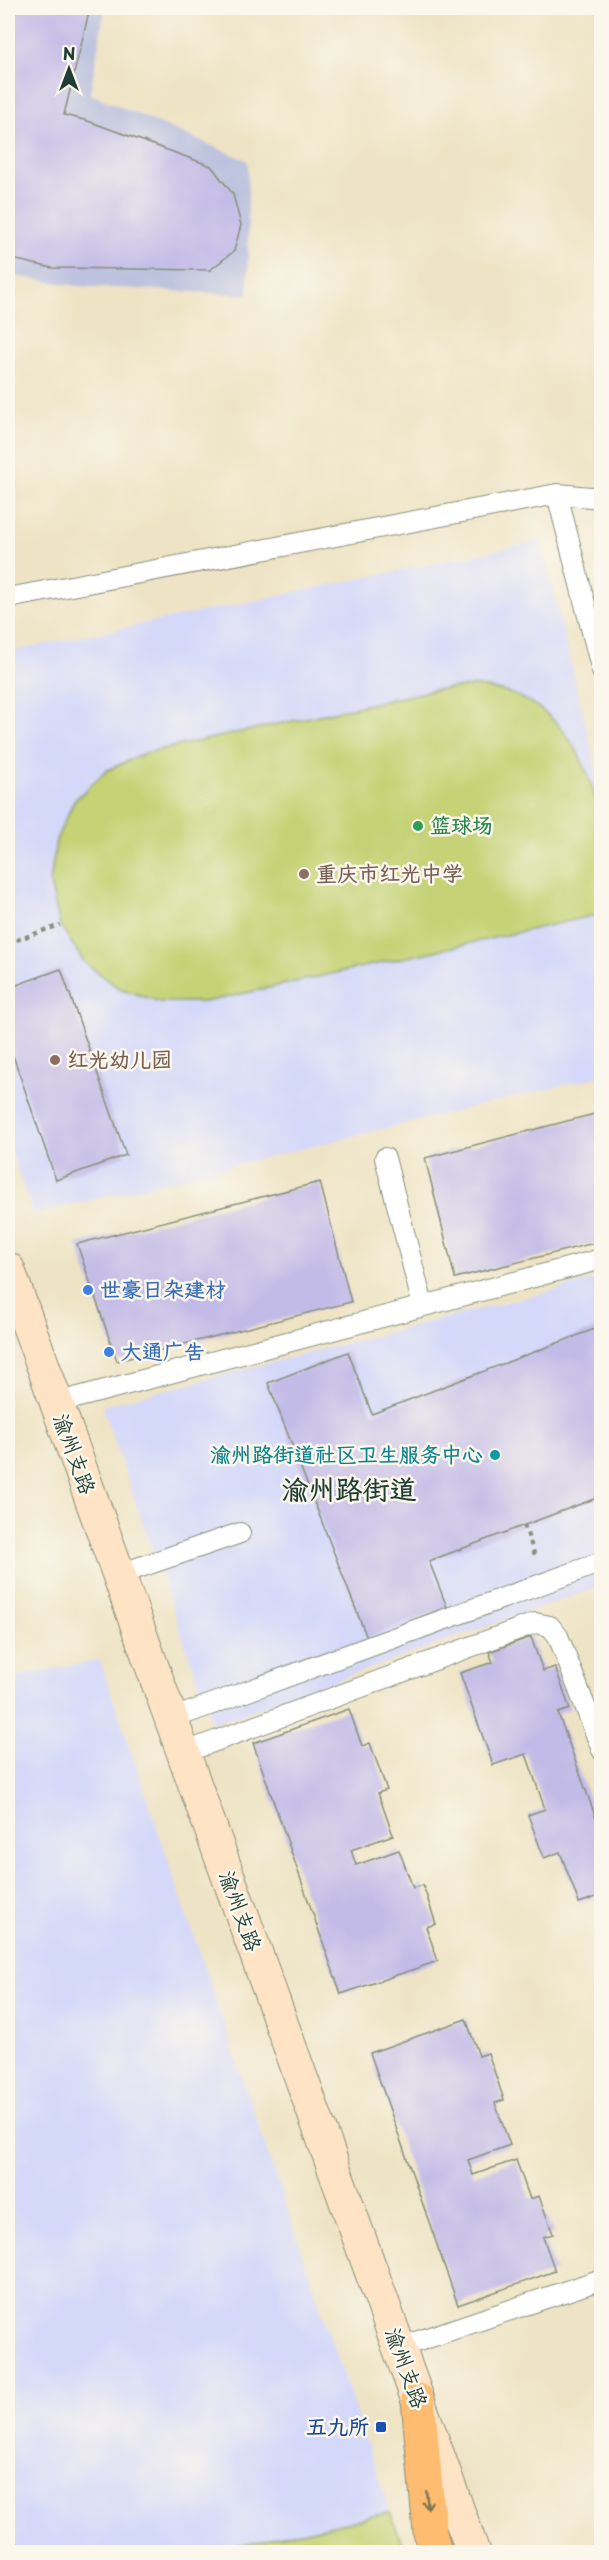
<svg xmlns="http://www.w3.org/2000/svg" width="609" height="2560" font-family="'Playpen Sans','LXGW WenKai TC',sans-serif">
  <style>
    .built { fill: #d4d8f9 }
    .industrial { fill: #bdc3de }
    .green { fill: #c5d274; stroke: #728854; stroke-width: 1.5 }
    .building { fill: #c3bbe7 }
    .lines { fill: none; stroke-linecap: round; stroke-linejoin: round }
    .lane-casing { stroke: #86907c; stroke-width: 22 }
    .secondary-casing { stroke: #86907c; stroke-width: 35 }
    .primary-casing { stroke: #86907c; stroke-width: 35 }
    .path { stroke: #86907c; stroke-width: 4; stroke-dasharray: 4.5 4.5; stroke-linecap: butt }
    .lane { stroke: #fff; stroke-width: 20 }
    .secondary { stroke: #fee4c5; stroke-width: 33 }
    .primary { stroke: #fdbc6f; stroke-width: 33 }
    .oneway { stroke: #83764f }
    .leisure-dot { fill: #2e9e5b; stroke: #fbf7ec; stroke-width: 2 }
    .education-dot { fill: #8d6e63; stroke: #fbf7ec; stroke-width: 2 }
    .shop-dot { fill: #3f7fe0; stroke: #fbf7ec; stroke-width: 2 }
    .culture-dot { fill: #0f9aa8; stroke: #fbf7ec; stroke-width: 2 }
    .transit-dot { fill: #1a4fb4; stroke: #fbf7ec; stroke-width: 2 }
    .labels { text-anchor: middle; stroke-width: 5; stroke-linejoin: round; paint-order: stroke }
    .leisure-label { font-size: 21px; font-weight: bold; fill: #27864d; stroke: #fbf7ec; text-anchor: start }
    .education-label { font-size: 21px; font-weight: bold; fill: #785e54; stroke: #fbf7ec; text-anchor: start }
    .shop-label { font-size: 21px; font-weight: bold; fill: #366cbe; stroke: #fbf7ec; text-anchor: start }
    .street-label { font-size: 21px; fill: #1f3d34; stroke: #fbf7ec }
    .culture-label { font-size: 21px; font-weight: bold; fill: #0d838f; stroke: #fbf7ec; text-anchor: end }
    .transit-label { font-size: 21px; font-weight: bold; fill: #164399; stroke: #fbf7ec; text-anchor: end }
    .district-label { font-size: 27px; font-weight: bold; fill: #1f3d34; stroke: #fbf7ec }
  </style>
  <rect width="100%" height="100%" fill="#fbf7ec"/>
  <filter id="ink" filterUnits="userSpaceOnUse"><feTurbulence type="fractalNoise" baseFrequency=".0167" numOctaves="2"/><feDisplacementMap in="SourceGraphic" scale="12" xChannelSelector="R" yChannelSelector="G"/><feConvolveMatrix kernelMatrix="1 2 1 2 8 2 1 2 1" color-interpolation-filters="sRGB"/></filter>
  <filter id="wash" filterUnits="userSpaceOnUse"><feTurbulence type="fractalNoise" baseFrequency=".008" numOctaves="4" result="noise"/><feDisplacementMap in="SourceGraphic" scale="24" xChannelSelector="R" yChannelSelector="G"/><feGaussianBlur stdDeviation="1.35" result="paint"/><feColorMatrix in="noise" values="0 0 0 0 0 0 0 0 0 0 0 0 0 0 0 0 0 1.4 0 .05"/><feComposite in="paint" operator="in"/></filter>
  <g filter="url(#wash)">
    <rect width="100%" height="100%" fill="#eee3c4"/>
    <path class="built" d="M541,541L601,790V1076L33,1214L8,1143V652Z
      M601,1278V1586L213,1724L102,1406Z
      M100,1660L390,2512L212,2552H8V1678Z"/>
    <path class="industrial" d="M8,8H105L90,94L248,161V295L77,286L8,275Z"/>
    <path class="green" d="M475,686C487,689 503,690 515,695C569,717 593,772 601,827C605,855 602,886 601,914L205,1002H160L119,988L84,962L60,925L50,883L56,840L74,801L106,771L145,753L434,690Z
      M390,2512L405,2552H212Z"/>
    <g id="blocks">
      <path class="building" d="M8,8H90L64,115L88,121L211,166L233,194L241,225L234,251L210,270L52,268L8,258Z
        M61,969L126,1155L56,1180L8,1041V988Z
        M602,1112V1241L455,1278L425,1158Z
        M320,1182L351,1302L117,1361L77,1244Z
        M602,1326V1496L429,1561L447,1607L367,1638L268,1383L348,1352L372,1414Z
        M531,1637L543,1671L555,1667L570,1709L558,1713L602,1835V1895L579,1903L560,1852L544,1858L528,1815L545,1809L526,1754L493,1765L460,1673L493,1662L489,1652Z
        M349,1709L362,1746L370,1743L387,1790L378,1793L393,1835L351,1850L356,1865L399,1850L413,1888L423,1885L436,1924L426,1927L438,1961L341,1994L253,1743Z
        M466,2019L479,2056L488,2053L504,2100L495,2103L510,2145L468,2160L473,2175L516,2160L530,2199L539,2196L553,2234L543,2237L555,2271L458,2305L370,2053Z"/>
    </g>
  </g>
  <g filter="url(#ink)">
    <use href="#blocks" fill-opacity="0" stroke="#86907c" stroke-width="1.5"/>
    <g class="lines">
      <defs>
        <path id="lane" d="M557,494L602,671
          M8,598L557,494L602,498
          M385,1158L423,1306
          M56,1403L598,1260
          M117,1575L240,1533
          M171,1719L602,1562
          M183,1753L535,1623L550,1626L558,1636L602,1750
          M398,2348L602,2279"/>
        <path id="secondary" d="M8,1269L473,2552"/>
        <path id="primary" d="M418,2400L430,2532L435,2552"/>
      </defs>
      <use href="#lane" class="lane-casing"/>
      <use href="#secondary" class="secondary-casing"/>
      <use href="#primary" class="primary-casing"/>
      <path class="path" d="M8,943L60,925
        M524,1525L536,1558"/>
      <use href="#lane" class="lane"/>
      <use href="#secondary" class="secondary"/>
      <use href="#primary" class="primary"/>
    </g>
    <defs><path id="oneway-shaft" d="M-6 0H5M1.5-3L5.5 0L1.5 3" fill="none" stroke-width="1.6" stroke-linecap="round" stroke-linejoin="round" transform="scale(1.5)"/></defs>
    <use class="oneway" href="#oneway-shaft" transform="translate(427 2500) rotate(85)"/>
  </g>
  <circle class="leisure-dot" cx="418" cy="826" r="6"/>
  <g class="education-dot">
    <circle cx="304" cy="874" r="6"/>
    <circle cx="55" cy="1060" r="6"/>
  </g>
  <g class="shop-dot">
    <circle cx="88" cy="1290" r="6"/>
    <circle cx="109" cy="1352" r="6"/>
  </g>
  <circle class="culture-dot" cx="495" cy="1455" r="6"/>
  <rect class="transit-dot" x="375" y="2421" width="12" height="12" rx="3"/>
  <g class="labels">
    <g class="leisure-label">
      <text x="430" y="833">篮球场</text>
    </g>
    <g class="education-label">
      <text x="316" y="881">重庆市红光中学</text>
      <text x="67" y="1067">红光幼儿园</text>
    </g>
    <g class="shop-label">
      <text x="100" y="1297">世豪日杂建材</text>
      <text x="121" y="1359">大通广告</text>
    </g>
    <g class="street-label">
      <text transform="translate(74 1454) rotate(70)" y="7">渝州支路</text>
      <text transform="translate(240 1911) rotate(70)" y="7">渝州支路</text>
      <text transform="translate(406 2368) rotate(70)" y="7">渝州支路</text>
    </g>
    <g class="culture-label">
      <text x="483" y="1462">渝州路街道社区卫生服务中心</text>
    </g>
    <g class="transit-label">
      <text x="369" y="2434">五九所</text>
    </g>
    <g class="district-label">
      <text x="349" y="1499">渝州路街道</text>
    </g>
  </g>
  <rect width="609" height="2560" fill="none" stroke="#fbf7ec" stroke-width="30"/>
  <g transform="translate(69 69)" stroke="#fbf7ec" stroke-width="4.5" paint-order="stroke">
  <path d="M0-4.5L10 22L0 15L-10 22Z" fill="#1f3d34"/>
  <text y="-9" font-size="16" font-weight="bold" text-anchor="middle" fill="#1f3d34">N</text>
  </g>
</svg>
